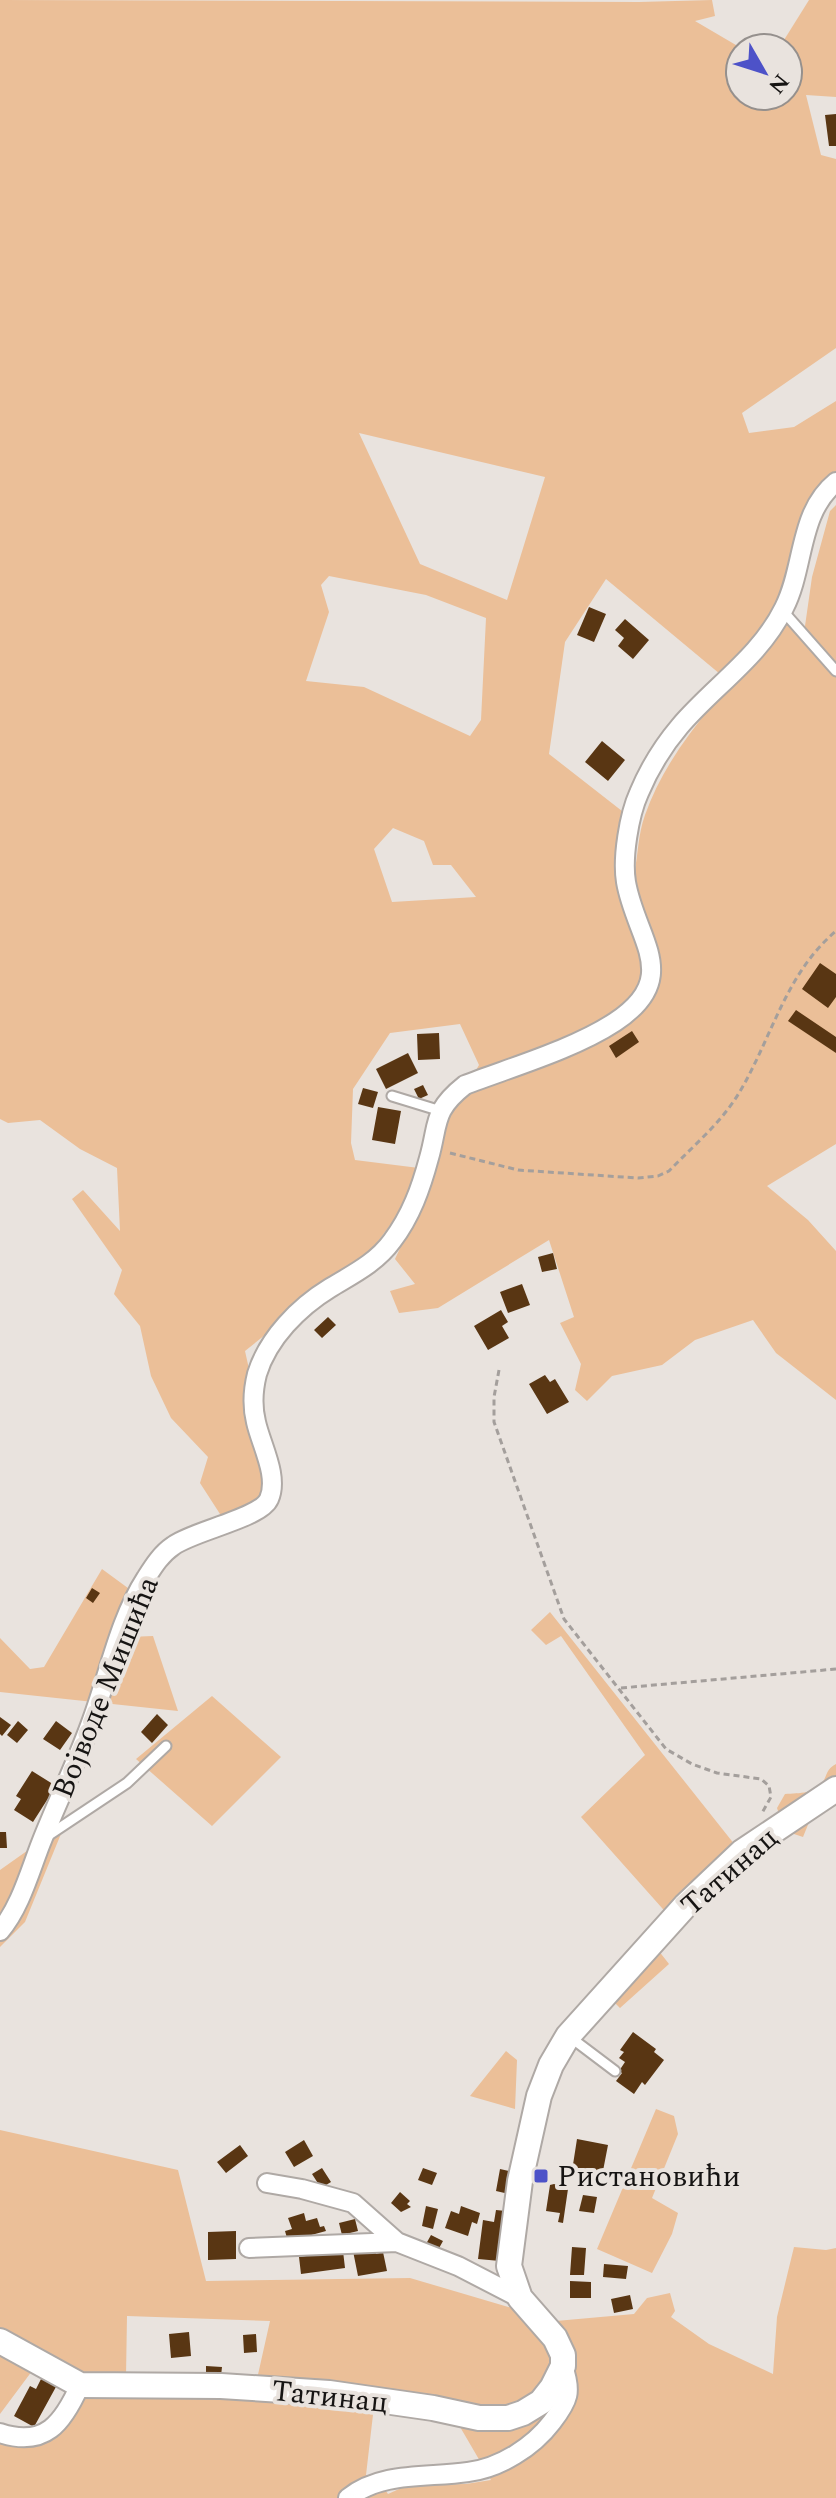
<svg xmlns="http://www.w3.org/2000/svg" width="836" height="2498" font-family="Spectral,serif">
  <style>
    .green { fill: #ebbf98; fill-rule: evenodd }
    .building { fill: #593613 }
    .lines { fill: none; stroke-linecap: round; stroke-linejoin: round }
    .service-casing { stroke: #afa9a5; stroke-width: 13 }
    .minor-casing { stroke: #afa9a5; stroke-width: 22 }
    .tertiary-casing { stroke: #afa9a5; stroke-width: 28 }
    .path { stroke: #a49f9c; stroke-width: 3; stroke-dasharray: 6 4; stroke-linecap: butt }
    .service { stroke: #fff; stroke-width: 9 }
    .minor { stroke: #fff; stroke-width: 18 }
    .tertiary { stroke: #fff; stroke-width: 24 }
    .poi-dot { fill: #4d52c8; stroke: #e9e3de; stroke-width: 3 }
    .labels { text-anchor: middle; stroke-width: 8; stroke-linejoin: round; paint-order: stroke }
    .street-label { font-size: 30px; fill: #161413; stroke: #e9e3de }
    .poi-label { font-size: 30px; fill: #161413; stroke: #e9e3de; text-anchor: start }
  </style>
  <rect width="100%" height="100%" fill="#e9e3de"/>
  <path class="green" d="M0,0L639,2L712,0L715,16L695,21L741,48L740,96H788V48H779L809,0H836V97L806,95L821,155L836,159V348L742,413L749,433L794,427L836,401V489L803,512L785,623L804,633L812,577L830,511L836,505V1144L767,1186L808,1220L836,1251V1400L776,1353L753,1320L695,1340L662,1365L612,1376L587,1401L575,1390L581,1364L560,1323L574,1317L549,1240L438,1308L399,1313L390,1291L415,1284L395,1259L436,1171L419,1168L403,1208L373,1248L245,1351L277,1495L254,1518L220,1514L200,1483L208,1457L171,1418L151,1376L140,1326L114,1294L122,1270L72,1199L83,1190L120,1231L117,1168L80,1149L40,1120L8,1123L0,1119ZM359,433L545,477L507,600L420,564ZM329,576L426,595L486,618L481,720L470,736L364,687L306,681L329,612L321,585ZM606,579L720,674L781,628C731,686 671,741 645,815C638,834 638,856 634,875L622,811L549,754L565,642ZM393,828L424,841L433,865H451L476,897L392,902L374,849ZM460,1024L479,1065L419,1168L355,1160L351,1143L353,1089L390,1033Z
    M102,1569L132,1591L129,1637L153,1636L178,1711L0,1692V1638L30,1669L44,1667Z
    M550,1612L735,1845L741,1869L678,1926L581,1817L645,1755L561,1636L546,1645L531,1630Z
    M212,1696L281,1757L212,1826L136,1759Z
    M836,1764V1793L814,1810L803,1837L785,1831L777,1808L785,1794C800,1793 815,1794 824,1780C828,1772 827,1769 836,1764Z
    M65,1824L25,1922L0,1947V1870Z
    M655,1946L669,1964L620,2008L609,1997Z
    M506,2051L517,2060L515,2109L470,2096Z
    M656,2109L674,2116L678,2134L652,2198L678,2213L672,2234L652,2273L597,2249Z
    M0,2130L178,2170L206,2281L410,2278L556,2321L634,2314L647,2298L670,2293L675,2311L671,2317L709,2344L773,2374L777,2317L794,2247L826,2250L836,2248V2498H0V2424L16,2431L48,2424L71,2391L35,2367L0,2414ZM127,2316L270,2321L257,2379L126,2376ZM374,2406L456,2420L491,2480L466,2484L408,2485L388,2494L375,2475H366Z"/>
  <path class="building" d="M836,114V146H829L825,115Z
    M589,607L606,614L594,642L577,635Z
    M625,619L649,640L633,659L618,646L624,638L615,630Z
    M602,741L625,760L608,781L585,762Z
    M820,963L836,974V997L828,1008L802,989Z
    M796,1010L836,1037V1053L788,1021Z
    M632,1031L639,1042L616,1058L609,1046Z
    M439,1033L440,1059L418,1060L417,1034Z
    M408,1053L418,1073L386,1089L376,1069Z
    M423,1085L428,1095L419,1099L414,1089Z
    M363,1088L378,1092L373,1108L358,1104Z
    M378,1107L401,1111L395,1144L372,1140Z
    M553,1253L557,1269L542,1272L538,1257Z
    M522,1284L530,1305L508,1313L500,1292Z
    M501,1310L508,1322L502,1326L509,1338L488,1350L474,1326Z
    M328,1317L336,1325L322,1338L314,1330Z
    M545,1375L550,1382L555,1379L569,1402L547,1414L529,1384Z
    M92,1588L100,1593L93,1603L86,1598Z
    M157,1714L168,1725L152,1743L141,1732Z
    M0,1717L11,1725L2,1736L0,1734Z
    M18,1721L28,1730L17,1743L7,1735Z
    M56,1721L72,1733L60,1750L43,1739Z
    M32,1771L56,1786L33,1822L14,1810L21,1799L16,1796Z
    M0,1832H6L7,1848H0Z
    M633,2032L656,2049L654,2052L664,2060L645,2085L642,2082L634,2094L616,2081L622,2073L619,2071L625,2062L619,2058L624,2052L620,2050Z
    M577,2139L608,2145L602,2176L572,2171Z
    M304,2140L313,2156L294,2167L285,2152Z
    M240,2145L248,2156L226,2173L217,2162Z
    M322,2168L331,2182L321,2188L312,2174Z
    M423,2168L437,2173L432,2185L418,2180Z
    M500,2169L514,2172L509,2194L496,2191Z
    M554,2184L568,2189L563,2223L558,2222L560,2213L546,2211L550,2185Z
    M400,2192L410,2201L407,2204L411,2207L401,2212L391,2203Z
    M583,2195L597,2197L594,2213L579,2211Z
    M426,2206L438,2209L433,2229L422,2226Z
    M461,2206L480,2213L477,2224L472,2222L468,2236L445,2228L451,2211L459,2214Z
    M496,2210L506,2211L500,2261L478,2259L483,2220L494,2222Z
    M304,2213L306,2221L317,2218L320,2227L324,2226L326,2231L293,2240L292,2237L287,2238L285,2231L292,2229L288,2218Z
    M355,2219L358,2231L342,2235L339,2223Z
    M236,2231V2259L208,2260V2232Z
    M431,2235L443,2241L438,2250L426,2244Z
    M374,2247L376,2254L383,2252L387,2271L358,2276L353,2251Z
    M572,2247L586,2248L584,2275H570Z
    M343,2251L345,2268L301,2274L299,2257Z
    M604,2264L628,2266L626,2279L603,2277Z
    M570,2281L591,2282V2298H570Z
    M630,2295L633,2309L614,2313L611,2299Z
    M189,2332L191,2356L171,2358L169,2334Z
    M256,2334L257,2352L244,2353L243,2335Z
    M206,2366L222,2367L221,2376L206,2375Z
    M42,2377L57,2385L34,2427L14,2416L30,2386L36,2389Z"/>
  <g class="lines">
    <defs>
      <path id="service" d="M783,611L836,671
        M392,1096L441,1111
        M49,1835L127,1783L166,1746
        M570,2037L615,2071"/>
      <path id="minor" d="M0,1931C20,1908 30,1871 41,1843C57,1802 77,1762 92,1720C109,1674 119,1620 146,1578C153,1567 161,1554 173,1546C193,1531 261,1518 269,1499C279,1476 261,1445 256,1422C252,1406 253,1390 257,1374C268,1338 299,1307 330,1288C353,1274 376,1263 392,1241C411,1216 421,1188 429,1158C439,1123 432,1111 465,1085C512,1067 574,1049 615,1022C683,977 636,940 626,882C622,858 629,815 639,793C649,769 663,746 680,726C714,686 760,657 784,608C805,567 798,513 836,482
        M267,2183L302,2189L353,2203L397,2242
        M249,2248L397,2242L458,2266L520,2298
        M0,2433C45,2448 63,2423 80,2385
        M348,2498C382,2471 428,2478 468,2472C500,2468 533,2447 552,2422C569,2400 572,2392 563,2366"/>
      <path id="tertiary" d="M0,2341L80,2385L221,2386L329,2393L433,2408L479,2418H508L523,2413L541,2402L552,2388L563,2366V2355L555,2338L520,2298L509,2266L520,2181L539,2096L551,2065L568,2036L685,1906L742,1852L836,1789"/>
    </defs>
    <use href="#service" class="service-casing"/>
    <use href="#minor" class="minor-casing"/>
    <use href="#tertiary" class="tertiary-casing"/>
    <path class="path" d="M450,1153L518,1170L638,1178L658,1176L669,1171C693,1146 721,1123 739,1093C772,1038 785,974 836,931
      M499,1370L494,1397V1422L564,1619L666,1749L692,1764L717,1773L761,1779L769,1786L771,1797L762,1813
      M621,1688L836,1669"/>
    <use href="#service" class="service"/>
    <use href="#minor" class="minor"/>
    <use href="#tertiary" class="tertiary"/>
  </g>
  <rect class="poi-dot" x="533" y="2168" width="16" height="16" rx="4"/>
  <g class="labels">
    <g class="street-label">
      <text transform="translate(105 1687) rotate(-68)" y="10">Војводе Мишића</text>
      <text transform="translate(729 1871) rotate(-41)" y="10">Татинац</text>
      <text transform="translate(330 2396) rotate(6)" y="10">Татинац</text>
    </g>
    <g class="poi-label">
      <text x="557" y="2186">Ристановићи</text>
    </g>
  </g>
  <g transform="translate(764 72) rotate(129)"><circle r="38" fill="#e9e3de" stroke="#95908d" stroke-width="2"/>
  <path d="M0-6L14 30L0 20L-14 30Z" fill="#4d52c8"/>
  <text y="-12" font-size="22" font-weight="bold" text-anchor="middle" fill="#161413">N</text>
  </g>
</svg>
